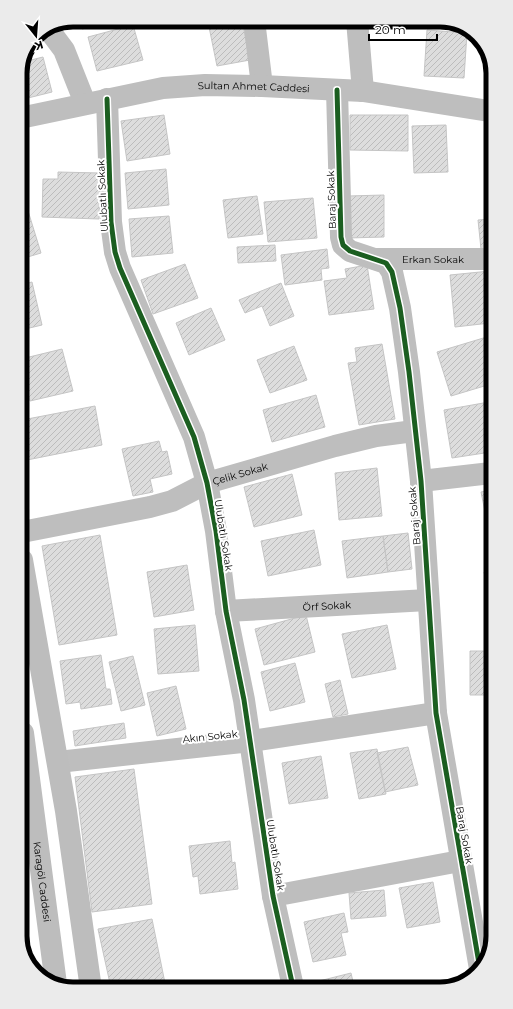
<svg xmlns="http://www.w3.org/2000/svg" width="513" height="1009" font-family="Montserrat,sans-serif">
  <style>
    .building { fill: url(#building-hatch); stroke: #c5c5c5 }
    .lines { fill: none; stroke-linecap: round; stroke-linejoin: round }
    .minor { stroke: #bebebe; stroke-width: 22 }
    .major { stroke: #bdbdbd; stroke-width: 22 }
    .cycleway-casing { stroke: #fff; stroke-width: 8 }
    .cycleway { stroke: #1b5e20; stroke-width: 5 }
    .labels { text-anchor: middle; stroke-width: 4; stroke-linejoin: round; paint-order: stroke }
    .street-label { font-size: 10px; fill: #000; stroke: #fff }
    .rim { fill: none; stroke: #000; stroke-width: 5 }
  </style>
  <defs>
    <pattern id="building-hatch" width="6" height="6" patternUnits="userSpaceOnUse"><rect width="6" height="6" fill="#ddd"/><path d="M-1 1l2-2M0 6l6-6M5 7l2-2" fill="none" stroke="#bcbcbc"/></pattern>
  </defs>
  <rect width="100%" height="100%" fill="#fff"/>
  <path class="building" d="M80,20H123V21L82,29Z
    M221,20H242L250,60L217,66L208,22Z
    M133,25L143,60L97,71L88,37Z
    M427,30L467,33L464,78L424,76Z
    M489,53V88H487Z
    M43,57L52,92L20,100V70L23,62Z
    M164,115L170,154L127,161L121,121Z
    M350,115H408V151L350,150Z
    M446,125L448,172L414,173L412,126Z
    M166,169L169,205L128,209L125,173Z
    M58,172L100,173L99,219L42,217L43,179H58Z
    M384,195V237L348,238V196Z
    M257,196L263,234L228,238L223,200Z
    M313,198L317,238L268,242L264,202Z
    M25,201L41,253L21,259V202Z
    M169,216L173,253L132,257L129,219Z
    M490,219V248L481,249L478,220Z
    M275,245L276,261L238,263L237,247Z
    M327,249L329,268L321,269L322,280L285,285L281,255Z
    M185,264L198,298L153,314L141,280Z
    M367,265L374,309L329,315L324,281L347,278L345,269Z
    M490,271V323L455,327L450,275Z
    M32,282L42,325L21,330V285Z
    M281,283L294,316L270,326L262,306L245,313L239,300Z
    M211,308L225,340L189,355L176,323Z
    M490,336L491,384L451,396L437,352Z
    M382,344L395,419L359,425L348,363L357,362L355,348Z
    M294,346L307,380L270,393L257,360Z
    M62,349L73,391L30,401L21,368V359Z
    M316,395L325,427L272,442L263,410Z
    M489,402L491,452L452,458L444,410Z
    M95,406L102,445L22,461V420Z
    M159,441L162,452L167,451L172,474L150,479L153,492L133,496L122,449Z
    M377,468L382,516L339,520L335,473Z
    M292,474L302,515L254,527L244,487Z
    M491,490V526H488L481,492Z
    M314,530L321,565L268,576L261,541Z
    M408,533L412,569L388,572L383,536Z
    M100,535L117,635L59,645L42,546Z
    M383,536L388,572L347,578L342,541Z
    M187,565L194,610L154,617L147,572Z
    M491,571L492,609L484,572Z
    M306,615L315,652L264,665L255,629Z
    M195,625L199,671L158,674L154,629Z
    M387,625L396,669L352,678L342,634Z
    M470,651H492V695H470Z
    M101,655L106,689H110L112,704L81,709L80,702L66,704L60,661Z
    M133,656L145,705L121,711L109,662Z
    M295,663L305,702L270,711L261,672Z
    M340,680L348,714L333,717L325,684Z
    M176,686L186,729L157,736L147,693Z
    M124,723L126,738L75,746L73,731Z
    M408,747L418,785L385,792L377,753Z
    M377,749L386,794L359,799L350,753Z
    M321,756L328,798L289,804L282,763Z
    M134,769L152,904L92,912L75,777Z
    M230,841L232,863L235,862L238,889L200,894L198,876L193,877L189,846Z
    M433,882L440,922L407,928L399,888Z
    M384,890L386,916L351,919L349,893Z
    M344,913L348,932L341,933L346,955L313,962L304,922Z
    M152,919L166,988H111L98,929Z
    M351,973L354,986L303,987V985Z"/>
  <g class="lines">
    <g class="minor">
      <path d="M254,20L262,86"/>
      <path d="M357,20L363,91"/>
      <path d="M49,30L64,50L85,103"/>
      <path d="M337,90L341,237L343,245L350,251L386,263L392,272L400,308L409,372L421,481L436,713L480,969"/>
      <path d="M107,99L111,222L115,252L120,268L194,437L207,483L216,531L226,611L244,700L273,896L293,987"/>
      <path id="s1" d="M20,118L163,88L205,85L262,86L363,91L489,111"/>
      <path id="s2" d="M376,259H490"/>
      <path d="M421,481L491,473"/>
      <path id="s3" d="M22,532L150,507L172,501L207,483L335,446L376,436L414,431"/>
      <path id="s4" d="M226,611L428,600"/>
      <path d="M58,762L251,741L436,713"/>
      <path d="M273,896L460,861"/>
    </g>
    <g class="major">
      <path d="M22,560L66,811L91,989"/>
      <path id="s5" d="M23,733L56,984"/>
    </g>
    <defs>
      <path id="cycleway" d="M337,90L341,237L343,245L350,251L386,263L392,272L400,308L409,372L421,481L436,713L480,969
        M107,99L111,222L115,252L120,268L194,437L207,483L216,531L226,611L244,700L273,896L293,987"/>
    </defs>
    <use href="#cycleway" class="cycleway-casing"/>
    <use href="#cycleway" class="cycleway"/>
  </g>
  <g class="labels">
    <g class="street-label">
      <text dy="4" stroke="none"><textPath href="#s1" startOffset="237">Sultan Ahmet Caddesi</textPath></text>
      <text transform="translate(102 196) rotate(-93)" y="4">Ulubatlı Sokak</text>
      <text transform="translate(331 200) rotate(-92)" y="4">Baraj Sokak</text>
      <text dy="4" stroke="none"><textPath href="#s2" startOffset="57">Erkan Sokak</textPath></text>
      <text dy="4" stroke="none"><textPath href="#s3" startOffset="227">Çelik Sokak</textPath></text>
      <text transform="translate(414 516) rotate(-95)" y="4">Baraj Sokak</text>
      <text transform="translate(224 535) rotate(81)" y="4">Ulubatlı Sokak</text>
      <text dy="4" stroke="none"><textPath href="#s4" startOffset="101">Örf Sokak</textPath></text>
      <text transform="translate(210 736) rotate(-6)" y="4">Akın Sokak</text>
      <text transform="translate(465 835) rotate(80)" y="4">Baraj Sokak</text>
      <text transform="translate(276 855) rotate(81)" y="4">Ulubatlı Sokak</text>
      <text dy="4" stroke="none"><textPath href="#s5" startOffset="150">Karagöl Caddesi</textPath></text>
    </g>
  </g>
  <path d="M0 0H513V1009H0ZM73 27H440A46 46 0 0 1 486 73V936A46 46 0 0 1 440 982H73A46 46 0 0 1 27 936V73A46 46 0 0 1 73 27Z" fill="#ebebeb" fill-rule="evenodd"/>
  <path class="rim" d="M73 27H440A46 46 0 0 1 486 73V936A46 46 0 0 1 440 982H73A46 46 0 0 1 27 936V73A46 46 0 0 1 73 27Z"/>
  <g transform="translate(36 36) rotate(163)" stroke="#ffffff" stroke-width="3" paint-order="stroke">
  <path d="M0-3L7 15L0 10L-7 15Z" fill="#000000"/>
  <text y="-6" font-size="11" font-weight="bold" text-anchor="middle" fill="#000000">K</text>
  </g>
  <path d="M369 34v6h68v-6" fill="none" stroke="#000000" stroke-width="2"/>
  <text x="375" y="34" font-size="12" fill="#000000" stroke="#ffffff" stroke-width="3" paint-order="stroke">20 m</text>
</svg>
